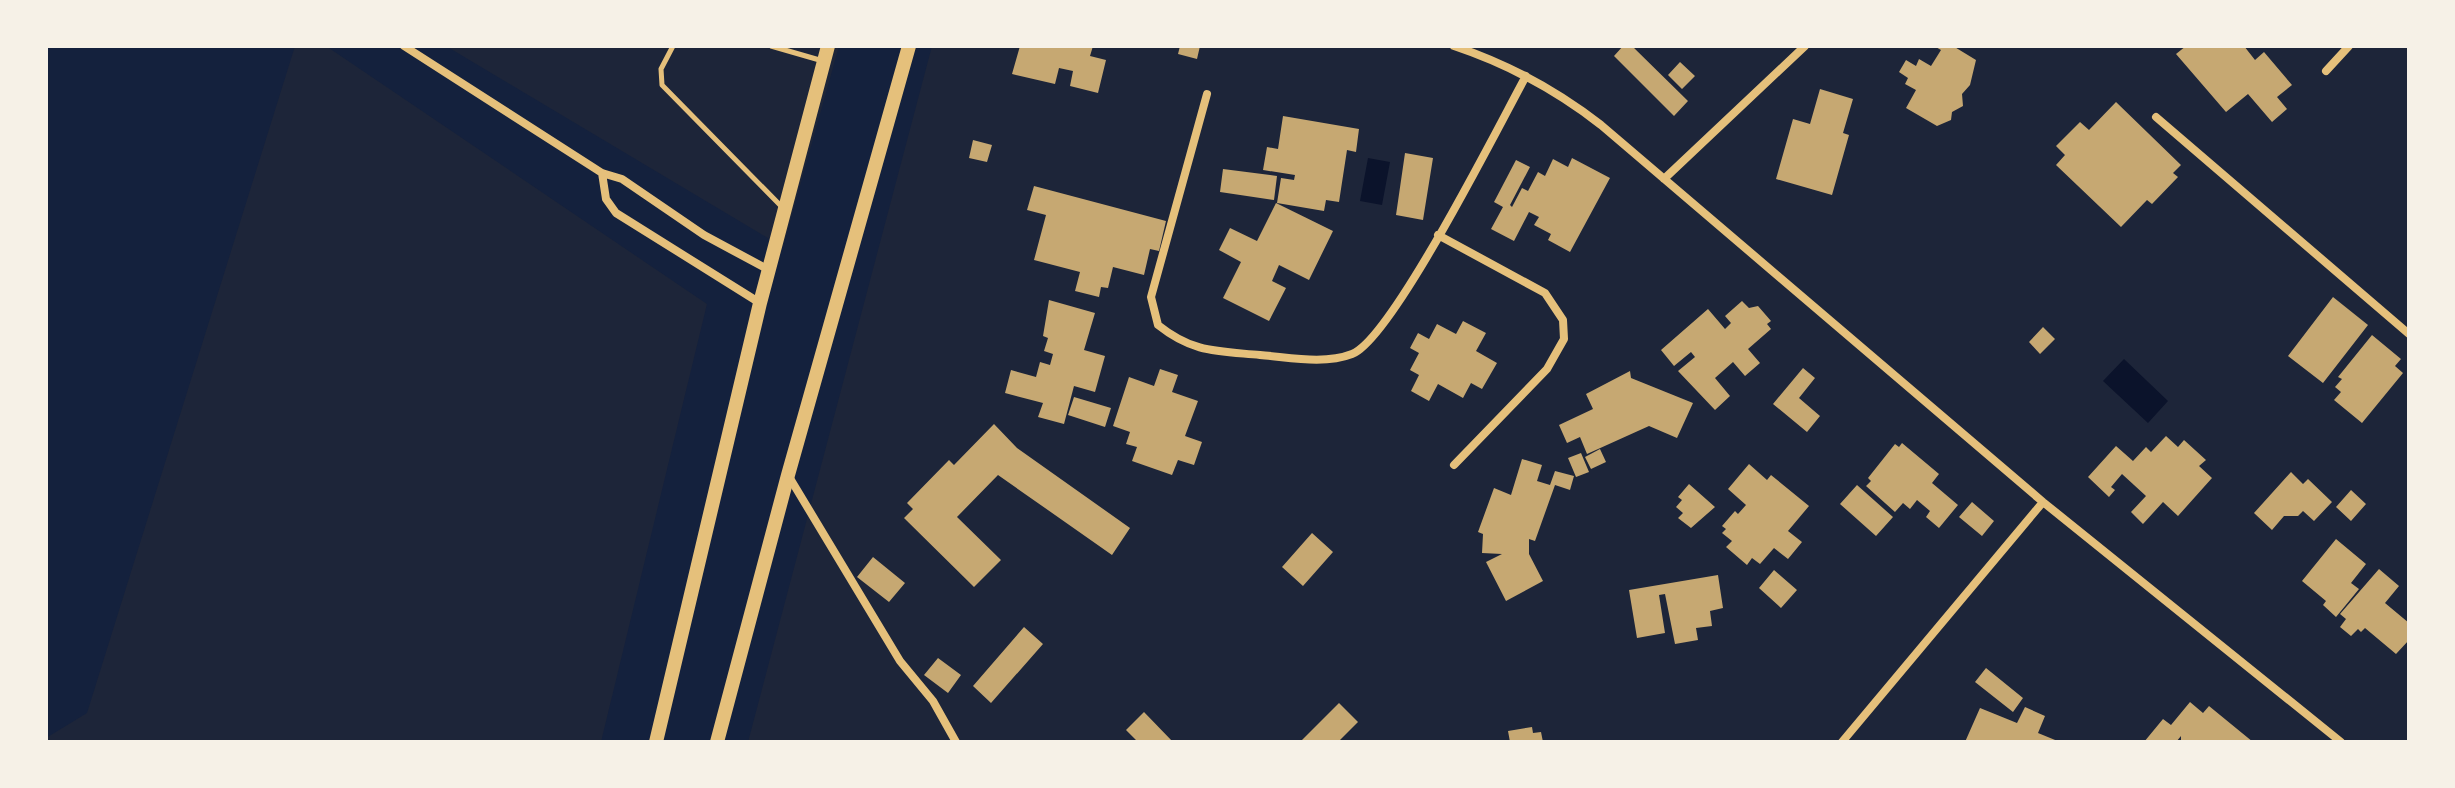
<svg xmlns="http://www.w3.org/2000/svg" width="2455" height="788" font-family="Overpass,sans-serif">
  <style>
    .green { fill: #1d2539 }
    .water { fill: #0b132b }
    .building { fill: #c6a872 }
    .lines { fill: none; stroke-linecap: round; stroke-linejoin: round }
    .service { stroke: #e5c07b; stroke-width: 5 }
    .minor { stroke: #e5c07b; stroke-width: 8 }
    .secondary { stroke: #e5c07b; stroke-width: 14 }
  </style>
  <rect width="100%" height="100%" fill="#14213d"/>
  <path class="green" d="M295,46H326L707,304L601,742H46V738L87,713Z
    M446,46H839L783,247Z
    M932,46H2409V742H748Z"/>
  <path class="water" d="M1368,158L1390,162L1382,205L1360,201Z
    M2124,359L2168,401L2148,423L2103,381Z"/>
  <path class="building" d="M1020,46H1093L1090,56L1106,60L1098,93L1070,86L1073,71L1059,68L1055,84L1012,74Z
    M1180,46H1200L1197,59L1178,54Z
    M1623,46H1632L1688,101L1674,116L1614,56Z
    M1934,46H1953L1976,60L1970,85L1962,94L1963,106L1952,112L1951,120L1937,126L1906,108L1916,90L1905,84L1908,78L1899,72L1906,60L1916,66L1919,59L1931,66L1941,50Z
    M2186,46H2244L2255,60L2264,52L2292,85L2277,97L2287,109L2272,122L2248,94L2226,112L2176,54Z
    M1680,62L1695,76L1682,89L1668,75Z
    M1820,89L1853,99L1843,133L1849,135L1832,195L1776,179L1793,119L1810,124Z
    M2116,102L2181,165L2173,173L2178,177L2152,204L2147,200L2121,227L2056,165L2065,155L2056,146L2080,122L2089,130Z
    M1283,116L1359,129L1356,152L1347,150L1339,202L1326,200L1324,211L1277,203L1281,178L1294,180L1295,175L1263,170L1267,147L1278,149Z
    M973,140L992,145L987,162L969,158Z
    M1405,153L1433,158L1423,220L1396,215Z
    M1572,158L1610,178L1570,252L1548,240L1551,234L1534,225L1539,217L1529,212L1514,241L1491,229L1503,207L1494,202L1516,160L1530,167L1510,205L1512,207L1522,188L1528,191L1538,172L1545,176L1553,159L1568,167Z
    M1223,169L1277,176L1274,200L1220,192Z
    M1034,186L1166,221L1159,251L1150,249L1144,275L1113,267L1108,288L1101,287L1099,297L1075,291L1080,272L1034,260L1046,215L1027,210Z
    M1276,203L1333,231L1309,280L1279,265L1272,281L1286,288L1269,321L1223,298L1241,262L1219,250L1230,228L1257,241Z
    M2333,297L2368,325L2323,383L2288,356Z
    M1049,300L1095,313L1084,350L1105,356L1095,392L1074,386L1064,424L1038,417L1043,403L1005,393L1011,370L1036,377L1040,362L1050,365L1053,354L1044,351L1048,338L1043,336Z
    M1742,301L1749,308L1758,306L1771,321L1767,324L1771,329L1748,349L1760,363L1745,376L1733,362L1715,378L1730,396L1715,410L1678,371L1695,357L1691,352L1674,366L1661,350L1708,309L1725,329L1731,323L1725,316Z
    M1463,321L1486,333L1476,351L1497,363L1482,389L1471,383L1463,398L1438,384L1429,401L1411,391L1419,375L1410,370L1419,353L1410,348L1418,333L1429,339L1437,324L1456,334Z
    M2043,327L2055,339L2040,354L2029,342Z
    M2372,335L2401,359L2395,366L2403,373L2362,423L2334,400L2341,392L2335,387L2342,379L2338,377Z
    M1803,368L1815,378L1799,398L1820,416L1807,432L1773,404Z
    M1160,369L1178,375L1172,392L1198,401L1185,436L1202,442L1194,465L1178,460L1172,475L1132,461L1137,447L1126,444L1130,432L1113,426L1129,377L1154,386Z
    M1630,371L1631,378L1693,403L1677,438L1649,426L1587,454L1580,437L1567,443L1559,425L1593,409L1586,394Z
    M1074,397L1111,408L1105,427L1068,415Z
    M994,424L1017,448L1130,528L1112,555L998,475L957,517L1001,560L974,587L904,518L913,509L907,503L949,460L954,465Z
    M2166,436L2178,447L2184,440L2206,460L2199,466L2212,478L2178,516L2163,502L2143,524L2131,512L2146,496L2122,474L2111,487L2115,490L2109,497L2088,477L2116,446L2133,461L2146,447L2151,452Z
    M1902,443L1939,474L1932,483L1958,505L1939,528L1926,517L1930,511L1917,500L1910,509L1903,503L1895,512L1866,486L1871,481L1868,478L1895,444L1899,447Z
    M1600,449L1606,462L1591,469L1585,457Z
    M1581,453L1589,472L1576,477L1568,458Z
    M1522,459L1542,465L1537,481L1550,485L1555,471L1574,476L1570,490L1555,485L1535,541L1529,539V554L1543,581L1506,601L1486,562L1502,554L1482,553L1483,534L1478,532L1494,488L1511,495Z
    M1749,464L1767,480L1771,475L1809,506L1788,531L1802,542L1788,559L1774,548L1760,564L1752,558L1747,565L1726,547L1732,541L1722,533L1726,529L1722,526L1735,511L1738,514L1746,505L1728,489Z
    M2291,472L2303,484L2308,479L2332,502L2314,521L2303,511L2298,516H2284L2272,530L2254,513Z
    M1689,484L1715,507L1691,528L1678,518L1683,513L1676,507L1682,500L1678,497Z
    M1857,485L1893,517L1876,536L1840,504Z
    M2351,490L2366,504L2351,521L2336,507Z
    M1972,502L1994,521L1982,536L1959,517Z
    M1312,533L1333,552L1303,586L1282,567Z
    M2336,539L2366,564L2351,583L2359,589L2336,617L2323,605L2326,601L2302,581Z
    M873,557L905,583L889,602L857,577Z
    M2379,569L2399,586L2385,603L2409,623V640L2396,654L2365,628L2361,632L2358,629L2351,636L2340,627L2346,619L2340,614Z
    M1774,570L1797,590L1781,608L1759,588Z
    M1718,575L1723,608L1710,611L1712,626L1696,628L1698,640L1675,644L1665,594L1659,595L1665,633L1637,638L1629,590Z
    M1024,627L1043,644L991,703L973,686Z
    M938,658L961,675L948,693L924,675Z
    M1986,668L2023,698L2013,712L1975,682Z
    M2190,702L2203,713L2209,706L2253,742H2181V736L2176,742H2144L2163,719L2171,725Z
    M1339,703L1358,722L1338,742H1300Z
    M2025,707L2045,716L2038,733L2060,742H1965L1980,708L2017,723Z
    M1144,712L1173,742H1138L1126,730Z
    M1532,727L1533,733L1541,732L1543,742H1510L1508,731Z"/>
  <g class="lines">
    <path class="service" d="M673,46L661,69L662,85L781,206
      M771,46L823,61"/>
    <path class="minor" d="M404,46L602,173L622,179L704,235L769,270
      M1454,46C1508,64 1556,90 1601,125L2043,502L2341,742
      M2326,71L2349,46
      M1207,94L1151,297L1158,325C1193,353 1217,351 1260,355C1288,357 1324,365 1352,354C1392,339 1499,125 1526,76
      M2156,117L2409,334
      M602,173L606,199L616,213L760,303
      M1664,179L1805,46
      M1438,235L1545,293L1563,320L1564,339L1547,369L1454,465
      M788,475L900,661L933,701L956,742
      M1842,742L2043,502"/>
    <path class="secondary" d="M656,742L760,303L828,46
      M717,742L788,475L909,46"/>
  </g>
  <rect width="2455" height="788" fill="none" stroke="#f6f1e7" stroke-width="96"/>
</svg>
